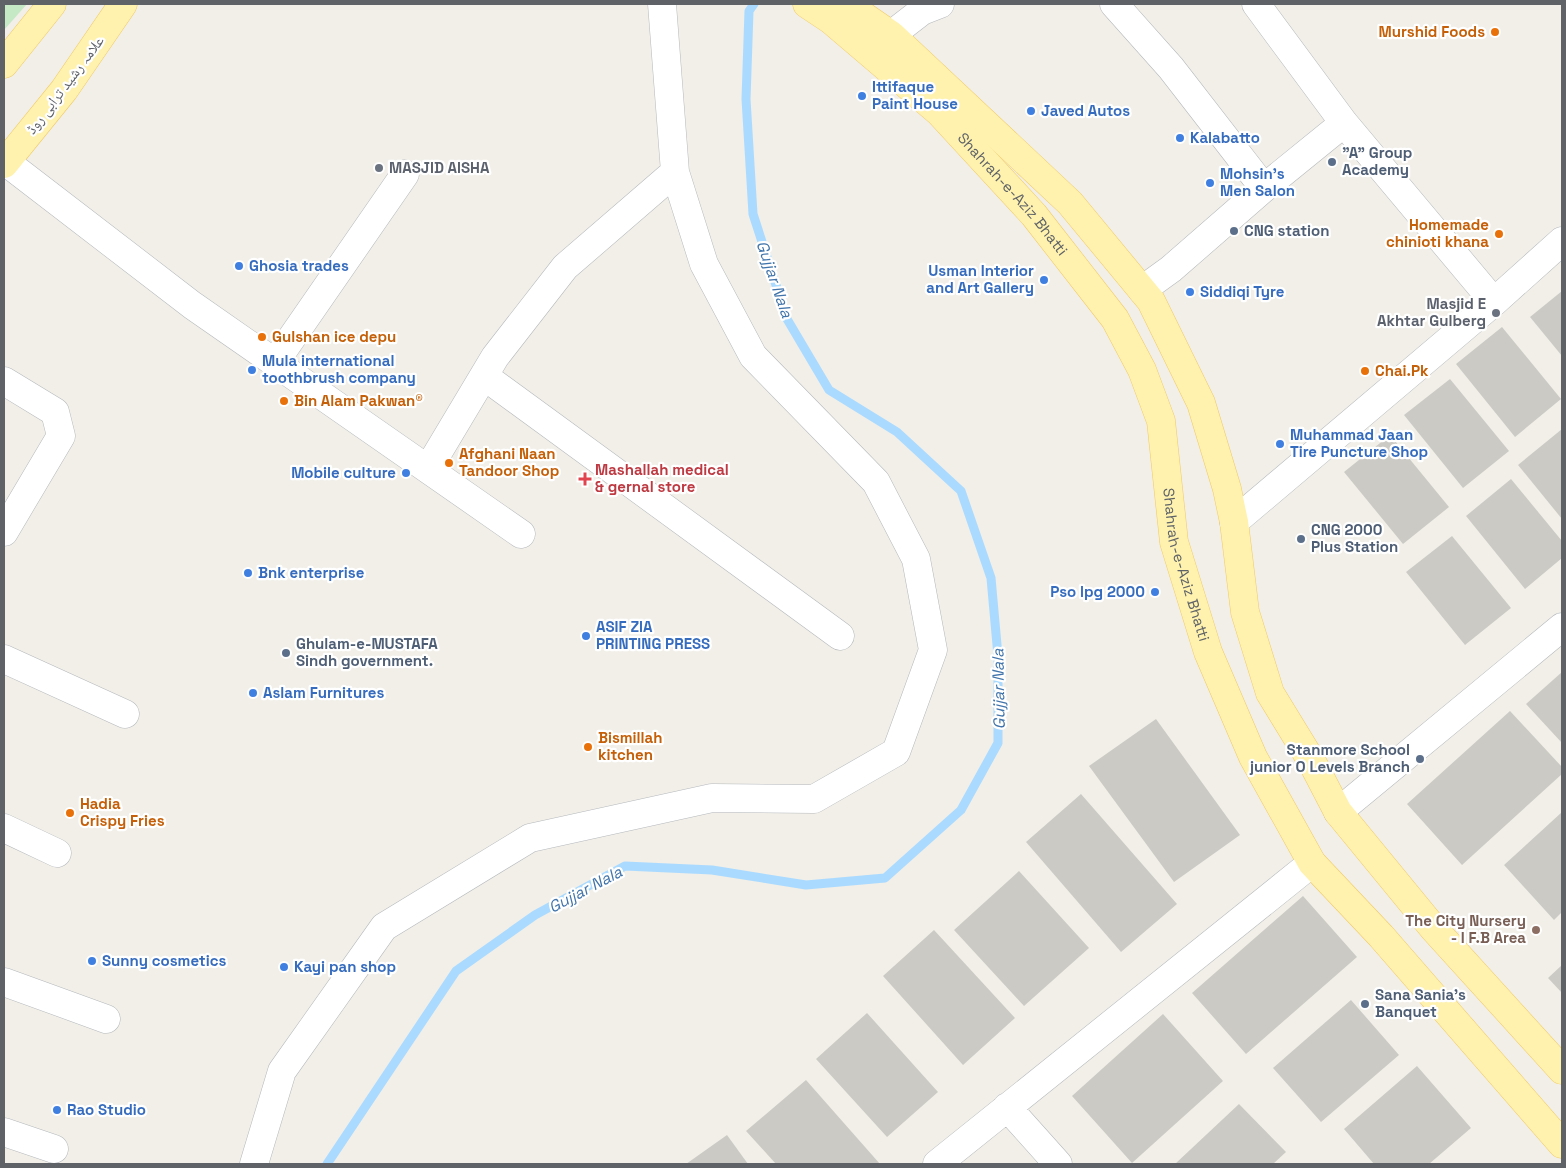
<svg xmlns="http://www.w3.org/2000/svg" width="1566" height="1168" font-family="'Space Grotesk','Noto Naskh Arabic',sans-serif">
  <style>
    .green { fill: #c5e8c5 }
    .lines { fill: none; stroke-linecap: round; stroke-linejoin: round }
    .stream { stroke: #aadaff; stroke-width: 9 }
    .building { fill: #cccac5 }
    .minor-casing { stroke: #b5b8bc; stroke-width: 29 }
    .major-casing { stroke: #f2c960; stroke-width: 29 }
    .minor { stroke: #fff; stroke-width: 28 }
    .major { stroke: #fff2af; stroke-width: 28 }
    .food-dot { fill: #e8710a; stroke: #fff; stroke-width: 2 }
    .shop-dot { fill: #3f7fe0; stroke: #fff; stroke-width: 2 }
    .service-dot { fill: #5c6f8a; stroke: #fff; stroke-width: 2 }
    .worship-dot { fill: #6b7280; stroke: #fff; stroke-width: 2 }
    .health-dot { fill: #e0444e; stroke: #fff; stroke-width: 2 }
    .education-dot { fill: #8d6e63; stroke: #fff; stroke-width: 2 }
    .labels { text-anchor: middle; stroke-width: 4.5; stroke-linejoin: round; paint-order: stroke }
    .food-label { font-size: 15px; font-weight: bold; fill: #c56008; stroke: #fff; text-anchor: start }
    .street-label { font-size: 15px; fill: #5f6368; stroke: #fff }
    .shop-label { font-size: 15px; font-weight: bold; fill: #366cbe; stroke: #fff; text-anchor: start }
    .service-label { font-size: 15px; font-weight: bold; fill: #4e5e75; stroke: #fff; text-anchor: start }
    .worship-label { font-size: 15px; font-weight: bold; fill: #5b616d; stroke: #fff; text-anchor: start }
    .health-label { font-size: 15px; font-weight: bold; fill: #be3a42; stroke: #fff; text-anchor: start }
    .education-label { font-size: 15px; font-weight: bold; fill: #785e54; stroke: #fff; text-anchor: end }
    .water-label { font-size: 16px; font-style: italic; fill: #4174aa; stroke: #fff }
  </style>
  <rect width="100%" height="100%" fill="#f1efe8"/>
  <path class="green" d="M4,4H27L4,30Z"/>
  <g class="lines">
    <path class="stream" d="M327,1164L456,971L535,915L625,866L712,870L806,885L885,878L961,810L998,743V656L991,578L961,491L897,432L829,390L787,319L753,214L746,99L749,11L754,4"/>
  </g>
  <path class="building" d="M1562,291V356L1530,317Z
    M1502,327L1561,399L1515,437L1456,364Z
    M1450,379L1509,451L1463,488L1404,415Z
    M1562,429V519L1518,465Z
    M1390,435L1449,507L1403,544L1344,472Z
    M1511,479L1562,541V558L1525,589L1466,516Z
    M1452,536L1511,608L1465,645L1406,572Z
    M1562,672V743L1526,704Z
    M1510,711L1562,767V774L1462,865L1407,804Z
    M1156,719L1240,835L1174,882L1089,766Z
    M1081,794L1177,904L1121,952L1026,842Z
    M1562,812V912L1554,920L1504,865Z
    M1019,871L1089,948L1024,1006L954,930Z
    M1303,896L1357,957L1246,1054L1192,993Z
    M934,930L1015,1018L963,1065L883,976Z
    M1562,965V993L1548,978Z
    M1351,1000L1399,1055L1321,1122L1273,1068Z
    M867,1013L938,1092L887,1137L816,1059Z
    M1163,1014L1223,1081L1132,1163L1072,1096Z
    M1417,1066L1471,1128L1429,1164H1374L1344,1129Z
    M806,1080L880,1164H776L746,1131Z
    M1239,1104L1286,1152L1273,1164H1175Z
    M727,1135L748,1164H686Z"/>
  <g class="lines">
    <defs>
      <path id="minor" d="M1114,4L1171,68L1264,188
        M1256,4L1344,123L1494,302
        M891,35L922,11L940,4
        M6,162L192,305L521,534
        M1142,290L1171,269L1264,188L1344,123
        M275,362L405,174
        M484,376L840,636
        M4,381L55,412L61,436L4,532
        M428,469L495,357L565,267L675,172
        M1234,522L1494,302L1562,241
        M4,659L125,714
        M1338,812L1562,627
        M4,828L57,853
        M4,982L106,1019
        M1007,1107L1058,1164
        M4,1132L54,1149
        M254,1164L282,1071L384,927L530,838L712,798L814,799L896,752L933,650L916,559L876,482L753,356L704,264L675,172L662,4
        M937,1164L1312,863"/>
      <g id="major">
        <path id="s1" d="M807,4L831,20L939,112L1034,215L1115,319L1142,370L1161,421L1174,542L1208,652L1253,757L1312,863L1381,936L1562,1144"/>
        <path d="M846,4L891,35L1070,203L1151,301L1201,403L1227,489L1234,522L1245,612L1270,693L1311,760L1338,812L1434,929L1562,1070"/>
        <path d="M4,64L52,4"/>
        <path d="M4,164L64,90L123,4"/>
      </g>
    </defs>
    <use href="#minor" class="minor-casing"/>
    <use href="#major" class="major-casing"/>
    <use href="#minor" class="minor"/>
    <use href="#major" class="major"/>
  </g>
  <g class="food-dot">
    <circle cx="1495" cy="32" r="5"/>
    <circle cx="1499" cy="234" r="5"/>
    <circle cx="262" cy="337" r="5"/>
    <circle cx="1365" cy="371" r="5"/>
    <circle cx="284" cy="401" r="5"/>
    <circle cx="449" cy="463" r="5"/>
    <circle cx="588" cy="747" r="5"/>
    <circle cx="70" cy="813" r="5"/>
  </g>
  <g class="shop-dot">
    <circle cx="862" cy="96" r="5"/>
    <circle cx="1031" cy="111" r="5"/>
    <circle cx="1180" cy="138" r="5"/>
    <circle cx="1210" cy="183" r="5"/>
    <circle cx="239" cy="266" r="5"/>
    <circle cx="1044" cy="280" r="5"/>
    <circle cx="1190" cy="292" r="5"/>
    <circle cx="252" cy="370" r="5"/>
    <circle cx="1280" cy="444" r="5"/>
    <circle cx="406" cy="473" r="5"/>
    <circle cx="248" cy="573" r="5"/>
    <circle cx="1155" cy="592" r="5"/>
    <circle cx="586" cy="636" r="5"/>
    <circle cx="253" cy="693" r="5"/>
    <circle cx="92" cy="961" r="5"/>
    <circle cx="284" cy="967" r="5"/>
    <circle cx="57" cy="1110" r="5"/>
  </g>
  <g class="service-dot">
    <circle cx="1332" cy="162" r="5"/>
    <circle cx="1234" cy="231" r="5"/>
    <circle cx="1301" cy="539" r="5"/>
    <circle cx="286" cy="653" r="5"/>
    <circle cx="1420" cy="759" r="5"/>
    <circle cx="1365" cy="1004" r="5"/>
  </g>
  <g class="worship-dot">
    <circle cx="379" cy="168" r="5"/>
    <circle cx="1496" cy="313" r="5"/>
  </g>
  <path class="health-dot" d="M582.5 471.5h5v5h5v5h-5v5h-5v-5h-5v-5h5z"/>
  <circle class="education-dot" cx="1536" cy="930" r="5"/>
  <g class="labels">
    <g class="food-label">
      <text x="1485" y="37" text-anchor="end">Murshid Foods</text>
      <text x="1489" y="230" text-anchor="end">Homemade<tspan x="1489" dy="17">chinioti khana</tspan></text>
      <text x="272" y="342">Gulshan ice depu</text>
      <text x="1375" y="376">Chai.Pk</text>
      <text x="294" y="406">Bin Alam Pakwan®</text>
      <text x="459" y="459">Afghani Naan<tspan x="459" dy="17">Tandoor Shop</tspan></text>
      <text x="598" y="743">Bismillah<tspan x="598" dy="17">kitchen</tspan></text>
      <text x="80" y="809">Hadia<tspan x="80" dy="17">Crispy Fries</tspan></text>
    </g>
    <g class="street-label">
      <text transform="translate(65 85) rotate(-53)" y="5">علامہ رشید ترابی روڈ</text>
      <text dy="5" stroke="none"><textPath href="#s1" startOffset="281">Shahrah-e-Aziz Bhatti</textPath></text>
      <text dy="5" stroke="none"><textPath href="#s1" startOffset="701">Shahrah-e-Aziz Bhatti</textPath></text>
    </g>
    <g class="shop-label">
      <text x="872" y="92">Ittifaque<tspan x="872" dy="17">Paint House</tspan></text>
      <text x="1041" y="116">Javed Autos</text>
      <text x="1190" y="143">Kalabatto</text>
      <text x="1220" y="179">Mohsin's<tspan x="1220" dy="17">Men Salon</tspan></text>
      <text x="249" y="271">Ghosia trades</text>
      <text x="1034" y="276" text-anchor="end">Usman Interior<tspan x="1034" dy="17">and Art Gallery</tspan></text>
      <text x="1200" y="297">Siddiqi Tyre</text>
      <text x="262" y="366">Mula international<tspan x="262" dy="17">toothbrush company</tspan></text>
      <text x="1290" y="440">Muhammad Jaan<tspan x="1290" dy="17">Tire Puncture Shop</tspan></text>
      <text x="396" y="478" text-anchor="end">Mobile culture</text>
      <text x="258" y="578">Bnk enterprise</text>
      <text x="1145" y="597" text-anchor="end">Pso lpg 2000</text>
      <text x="596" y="632">ASIF ZIA<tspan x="596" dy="17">PRINTING PRESS</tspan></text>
      <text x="263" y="698">Aslam Furnitures</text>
      <text x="102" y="966">Sunny cosmetics</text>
      <text x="294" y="972">Kayi pan shop</text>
      <text x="67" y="1115">Rao Studio</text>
    </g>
    <g class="service-label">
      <text x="1342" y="158">"A" Group<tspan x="1342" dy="17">Academy</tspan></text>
      <text x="1244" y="236">CNG station</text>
      <text x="1311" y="535">CNG 2000<tspan x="1311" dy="17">Plus Station</tspan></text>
      <text x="296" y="649">Ghulam-e-MUSTAFA<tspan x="296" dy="17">Sindh government.</tspan></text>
      <text x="1410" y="755" text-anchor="end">Stanmore School<tspan x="1410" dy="17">junior O Levels Branch</tspan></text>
      <text x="1375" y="1000">Sana Sania's<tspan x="1375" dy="17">Banquet</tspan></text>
    </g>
    <g class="worship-label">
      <text x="389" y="173">MASJID AISHA</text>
      <text x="1486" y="309" text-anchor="end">Masjid E<tspan x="1486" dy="17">Akhtar Gulberg</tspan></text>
    </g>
    <g class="health-label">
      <text x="595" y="475">Mashallah medical<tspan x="595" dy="17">&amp; gernal store</tspan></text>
    </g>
    <g class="education-label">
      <text x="1526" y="926">The City Nursery<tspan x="1526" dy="17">- I F.B Area</tspan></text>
    </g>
    <g class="water-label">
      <text transform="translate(775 279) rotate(71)" y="6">Gujjar Nala</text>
      <text transform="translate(998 689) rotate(-91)" y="6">Gujjar Nala</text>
      <text transform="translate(585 889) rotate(-28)" y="6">Gujjar Nala</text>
    </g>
  </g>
  <rect width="1566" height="1168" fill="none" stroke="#5f6368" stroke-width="10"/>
</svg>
